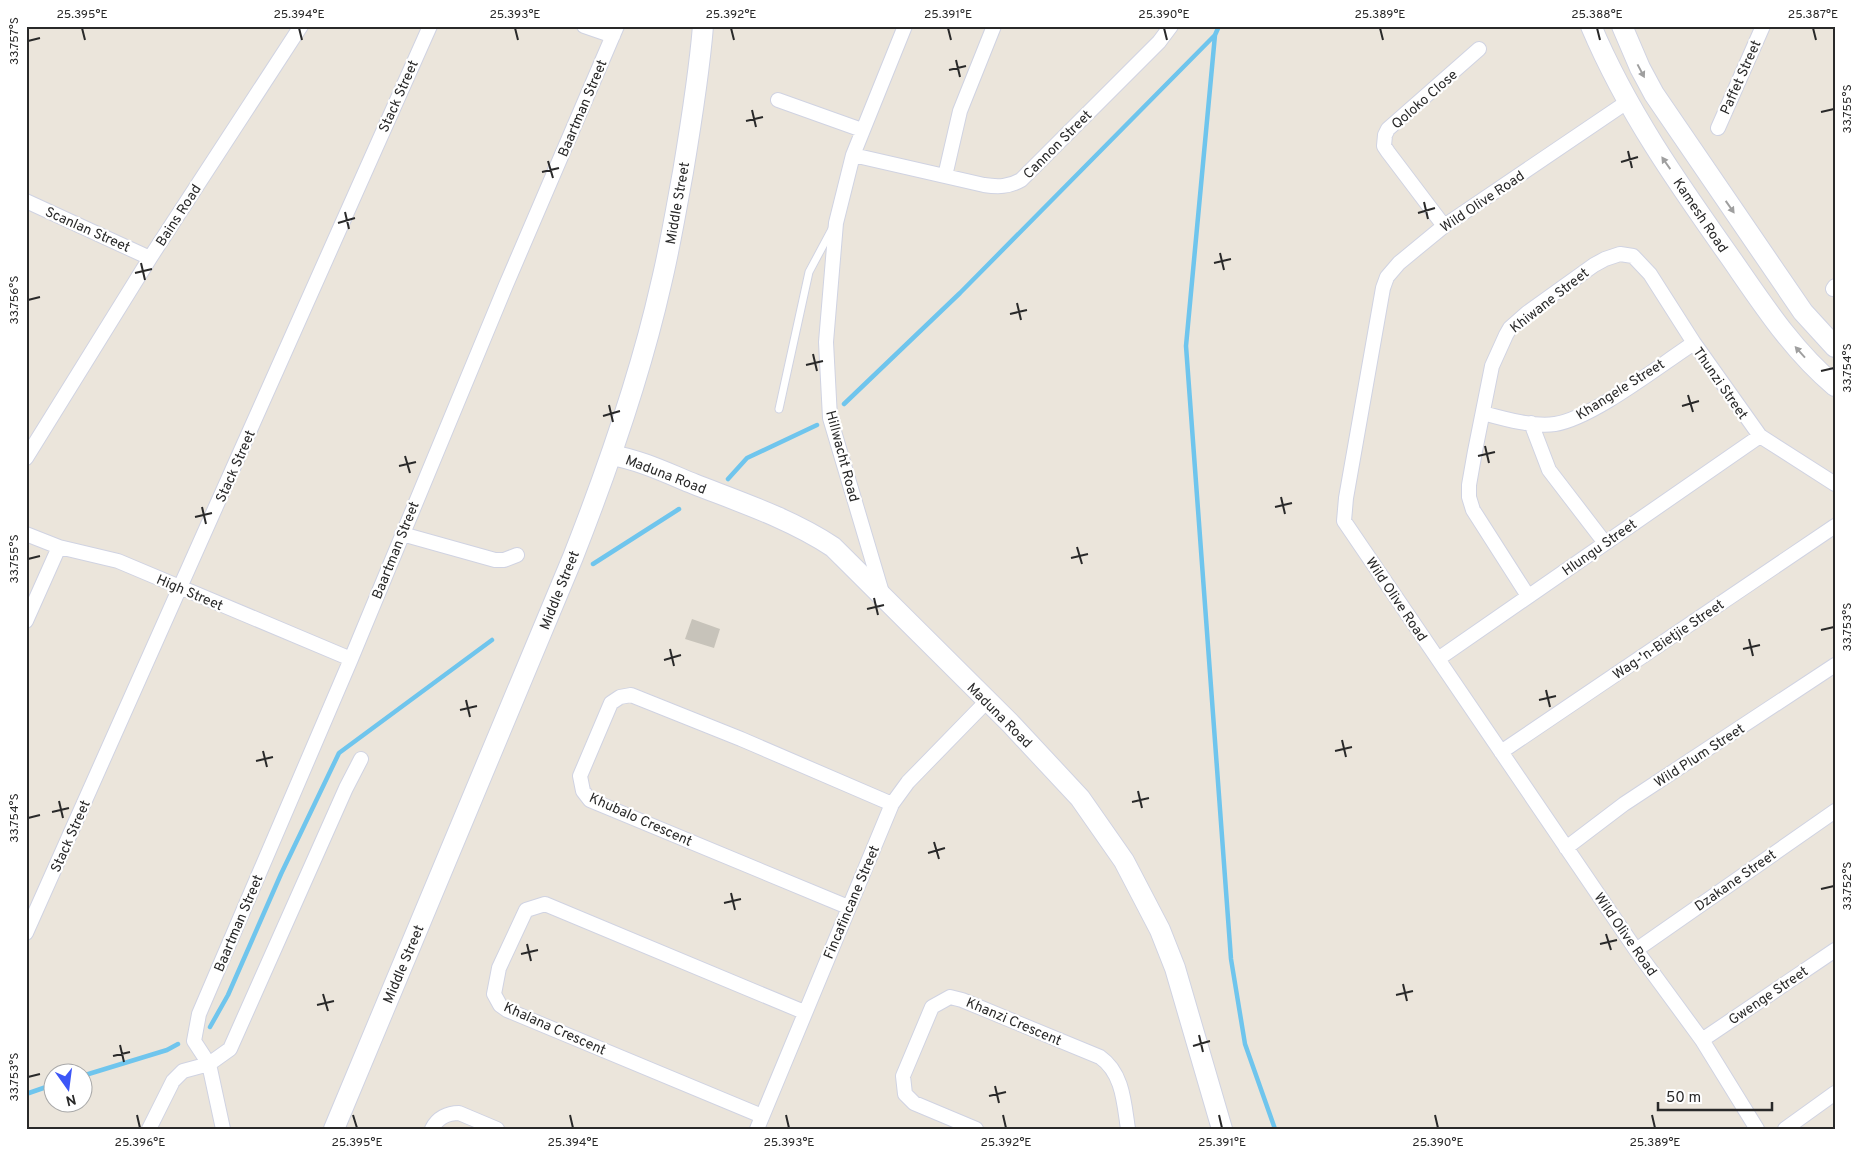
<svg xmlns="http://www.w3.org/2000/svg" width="1861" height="1155" font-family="Overpass,sans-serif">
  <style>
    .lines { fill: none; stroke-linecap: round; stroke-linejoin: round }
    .stream { stroke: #6fc5ed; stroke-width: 4.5 }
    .building { fill: #c7c3ba }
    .lane-casing { stroke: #d0d3e2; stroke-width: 9 }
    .street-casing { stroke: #d0d3e2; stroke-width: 16 }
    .secondary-casing { stroke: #d0d3e2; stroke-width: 22 }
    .lane { stroke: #fff; stroke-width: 7 }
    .street { stroke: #fff; stroke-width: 14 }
    .secondary { stroke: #fff; stroke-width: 20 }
    .oneway { fill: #9f9f9f }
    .ticks { fill: none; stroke: #292929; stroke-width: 2 }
    .labels { text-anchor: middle; stroke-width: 4.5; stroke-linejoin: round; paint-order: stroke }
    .street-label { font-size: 14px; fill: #292929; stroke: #fff }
    .neatline { fill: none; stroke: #292929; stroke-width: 2 }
    .ticks-label { font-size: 12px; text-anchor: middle; fill: #292929 }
  </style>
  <rect width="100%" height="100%" fill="#ebe5db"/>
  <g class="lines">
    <path class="stream" d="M1219,26L1215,35L1186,346L1231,959L1245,1044L1275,1129
      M844,404L960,293L1215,35
      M728,479L747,458L817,425
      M593,564L679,509
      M210,1027L228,995L281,874L339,753L492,640
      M82,1076L167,1050L178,1044
      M26,1094L52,1085"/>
  </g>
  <path class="building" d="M692,619L720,629L714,648L685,639Z"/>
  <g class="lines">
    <defs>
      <path id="lane" d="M779,409L809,272L832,229"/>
      <path id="street" d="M584,26L613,36
        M778,100L862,130
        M1627,102L1444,226L1399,263L1387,277L1383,288L1346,498L1344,521L1636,950L1702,1040L1757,1129
        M1718,128L1763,26
        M853,155L984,185C998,187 1009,187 1021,180L1159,42L1171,26
        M945,176L960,111L994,26
        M26,201L150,258
        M1444,226L1388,152L1384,146L1385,135L1388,129L1479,49
        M1833,289L1835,286
        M1483,413C1505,419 1533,427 1555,424C1593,418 1660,365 1694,343
        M1531,423L1549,470L1605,543
        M26,458L150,258L301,26
        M26,534L59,547L118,561L351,659
        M402,534L495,560H504L517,555
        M883,596L830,418L826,342L836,223L853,155L905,26
        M1528,596L1473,510L1469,497V485L1475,451L1492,366L1506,335L1510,328L1527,313L1594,265L1605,259L1620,254L1633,256L1650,274L1694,343L1760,436L1835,484
        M26,621L59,547
        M1438,659L1760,436
        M1501,752L1835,526
        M1566,848L1624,804L1835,665
        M848,907L590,800L583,791L580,776L611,703L620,697L631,695L741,739L892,804
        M26,933L430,26
        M1636,950L1835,811
        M1702,1040L1835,950
        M762,1116L507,1010L500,1005L494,994L499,968L526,910L545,904L804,1012
        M149,1129L173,1081L183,1071L209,1064L230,1049L346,788L361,759
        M223,1129L209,1064L194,1041L199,1014L351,659L506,285L617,26
        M432,1129C437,1118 448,1113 459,1113L497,1129
        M757,1129L892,804L908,782L986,702
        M976,1129L914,1103L905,1094L903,1076L932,1007L950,997L962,1000L1100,1057C1123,1073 1124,1103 1128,1129
        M1785,1129L1835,1093"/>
      <path id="secondary" d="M1591,26C1627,111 1677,182 1730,257C1762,303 1792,350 1835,386
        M1622,26L1640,68L1654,94L1803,312L1835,347
        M611,455C640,460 667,473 694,484C740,502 791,519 833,547L1011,724L1080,798L1124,861L1160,930L1175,968L1222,1129
        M334,1129L573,557C608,468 640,377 661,284C670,247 676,210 683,172C691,124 699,75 703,26"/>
    </defs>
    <use href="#lane" class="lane-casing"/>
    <use href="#street" class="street-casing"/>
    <use href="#secondary" class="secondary-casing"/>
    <use href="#lane" class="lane"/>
    <use href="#street" class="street"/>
    <use href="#secondary" class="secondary"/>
  </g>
  <defs><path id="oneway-solid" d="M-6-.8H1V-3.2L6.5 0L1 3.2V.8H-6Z" transform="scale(1.25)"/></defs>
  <g class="oneway">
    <use href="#oneway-solid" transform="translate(1641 71) rotate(62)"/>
    <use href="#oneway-solid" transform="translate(1666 163) rotate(-125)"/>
    <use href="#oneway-solid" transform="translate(1730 207) rotate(55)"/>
    <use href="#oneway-solid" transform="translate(1800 352) rotate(-132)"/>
  </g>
  <path class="ticks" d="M82,28L85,40M299,28L302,40M515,28L518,40M731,28L734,40M948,28L951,40M1164,28L1167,40M1380,28L1383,40M1597,28L1600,40M1813,28L1816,40M28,41L40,38M956,60L960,77M949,70L966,66M752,110L756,127M1821,112L1834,109M746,121L763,117M1628,151L1632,168M548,161L553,178M1621,162L1638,157M542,172L559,168M1424,202L1428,219M345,212L349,229M1418,213L1435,208M338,223L355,218M1220,253L1224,270M141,263L145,280M1214,263L1231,259M135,273L152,269M28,300L40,297M1017,303L1021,320M1010,314L1027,310M813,354L817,371M806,365L823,361M1821,371L1834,368M1688,395L1693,412M609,405L613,422M1682,406L1699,401M603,416L620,411M1485,446L1489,463M405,456L410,473M1478,456L1495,452M399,466L416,462M1281,497L1285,514M202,507L206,524M1275,507L1292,503M195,517L212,513M1077,547L1082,564M1071,558L1088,554M28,559L40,556M874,598L878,615M867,609L884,605M1821,630L1834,627M1749,639L1753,656M670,649L674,666M1743,649L1760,645M664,660L681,655M1546,690L1550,707M466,700L470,717M1539,700L1556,696M460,710L477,706M1342,740L1346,757M263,751L267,767M1335,751L1352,747M256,761L273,757M1138,791L1142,808M59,801L63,818M1132,802L1149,798M52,812L69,808M28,818L40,815M934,842L939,859M928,853L945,848M1821,889L1834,886M731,893L735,910M724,903L741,899M1606,934L1611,950M527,944L531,961M1600,944L1617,940M521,954L538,950M1403,984L1407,1001M323,994L328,1011M1396,995L1413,991M317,1005L334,1001M1199,1035L1203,1052M120,1045L124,1062M1193,1046L1210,1041M113,1056L130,1052M28,1077L40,1074M995,1086L999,1103M989,1096L1006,1092M137,1115L140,1128M353,1115L357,1128M570,1115L573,1128M786,1115L789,1128M1003,1115L1006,1128M1219,1115L1222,1128M1435,1115L1438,1128M1652,1115L1655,1128"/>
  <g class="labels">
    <g class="street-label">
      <text transform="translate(1740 77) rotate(-66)" y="5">Paffet Street</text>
      <text transform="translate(398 96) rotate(-66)" y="5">Stack Street</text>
      <text transform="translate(1424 99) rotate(-41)" y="5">Qoloko Close</text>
      <text transform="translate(582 108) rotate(-67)" y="5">Baartman Street</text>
      <text transform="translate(1057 144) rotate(-45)" y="5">Cannon Street</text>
      <text transform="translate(1482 201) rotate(-34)" y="5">Wild Olive Road</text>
      <text transform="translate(677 203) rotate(-80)" y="5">Middle Street</text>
      <text transform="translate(178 215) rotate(-57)" y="5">Bains Road</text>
      <text transform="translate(1701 215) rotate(56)" y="5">Kamesh Road</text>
      <text transform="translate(88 229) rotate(24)" y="5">Scanlan Street</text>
      <text transform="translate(1549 300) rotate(-38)" y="5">Khiwane Street</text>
      <text transform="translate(1721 383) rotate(55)" y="5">Thunzi Street</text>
      <text transform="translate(1620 389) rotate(-32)" y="5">Khangele Street</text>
      <text transform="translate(843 456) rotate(75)" y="5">Hillwacht Road</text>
      <text transform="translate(235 466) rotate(-66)" y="5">Stack Street</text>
      <text transform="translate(666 474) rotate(21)" y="5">Maduna Road</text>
      <text transform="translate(1599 547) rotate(-35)" y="5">Hlungu Street</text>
      <text transform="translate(395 550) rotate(-68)" y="5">Baartman Street</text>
      <text transform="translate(559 590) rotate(-68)" y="5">Middle Street</text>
      <text transform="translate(190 592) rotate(23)" y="5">High Street</text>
      <text transform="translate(1397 599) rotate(56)" y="5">Wild Olive Road</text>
      <text transform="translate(1668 639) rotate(-34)" y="5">Wag-'n-Bietjie Street</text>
      <text transform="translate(1000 715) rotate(45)" y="5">Maduna Road</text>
      <text transform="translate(1699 755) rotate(-33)" y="5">Wild Plum Street</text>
      <text transform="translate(641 819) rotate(24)" y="5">Khubalo Crescent</text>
      <text transform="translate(70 836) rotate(-66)" y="5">Stack Street</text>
      <text transform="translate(1735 880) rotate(-35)" y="5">Dzakane Street</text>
      <text transform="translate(851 902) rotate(-67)" y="5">Fincafincane Street</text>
      <text transform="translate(238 923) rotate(-67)" y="5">Baartman Street</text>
      <text transform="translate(1626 934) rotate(55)" y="5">Wild Olive Road</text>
      <text transform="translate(403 964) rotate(-67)" y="5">Middle Street</text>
      <text transform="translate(1768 995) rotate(-34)" y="5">Gwenge Street</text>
      <text transform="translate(1014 1021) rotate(23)" y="5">Khanzi Crescent</text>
      <text transform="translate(555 1028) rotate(24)" y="5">Khalana Crescent</text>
    </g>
  </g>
  <rect width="1861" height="1155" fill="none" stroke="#ffffff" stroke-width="55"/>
  <g transform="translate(68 1088) rotate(166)"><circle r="24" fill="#ffffff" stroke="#a9a9a9"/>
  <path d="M0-4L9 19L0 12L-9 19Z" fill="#3c56f7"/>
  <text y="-8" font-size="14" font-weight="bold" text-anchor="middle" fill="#292929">N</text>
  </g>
  <path d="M1658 1102v8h114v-8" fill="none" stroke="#292929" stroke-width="2.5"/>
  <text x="1666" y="1102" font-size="15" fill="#292929" stroke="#ffffff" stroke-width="4" paint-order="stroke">50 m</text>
  <rect x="28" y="28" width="1806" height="1100" class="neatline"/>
  <g class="ticks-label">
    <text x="82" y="18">25.395°E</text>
    <text x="299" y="18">25.394°E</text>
    <text x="515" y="18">25.393°E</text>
    <text x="731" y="18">25.392°E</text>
    <text x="948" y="18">25.391°E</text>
    <text x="1164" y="18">25.390°E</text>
    <text x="1380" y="18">25.389°E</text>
    <text x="1597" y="18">25.388°E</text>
    <text x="1813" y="18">25.387°E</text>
    <text transform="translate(14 41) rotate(-90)" y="4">33.757°S</text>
    <text transform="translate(1847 109) rotate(-90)" y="4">33.755°S</text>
    <text transform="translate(14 300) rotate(-90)" y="4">33.756°S</text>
    <text transform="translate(1847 368) rotate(-90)" y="4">33.754°S</text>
    <text transform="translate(14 559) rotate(-90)" y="4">33.755°S</text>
    <text transform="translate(1847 627) rotate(-90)" y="4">33.753°S</text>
    <text transform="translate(14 818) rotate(-90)" y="4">33.754°S</text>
    <text transform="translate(1847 886) rotate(-90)" y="4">33.752°S</text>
    <text transform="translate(14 1077) rotate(-90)" y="4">33.753°S</text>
    <text x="140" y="1146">25.396°E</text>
    <text x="357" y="1146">25.395°E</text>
    <text x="573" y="1146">25.394°E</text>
    <text x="789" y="1146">25.393°E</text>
    <text x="1006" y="1146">25.392°E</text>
    <text x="1222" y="1146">25.391°E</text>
    <text x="1438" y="1146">25.390°E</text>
    <text x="1655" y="1146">25.389°E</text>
  </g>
</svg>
